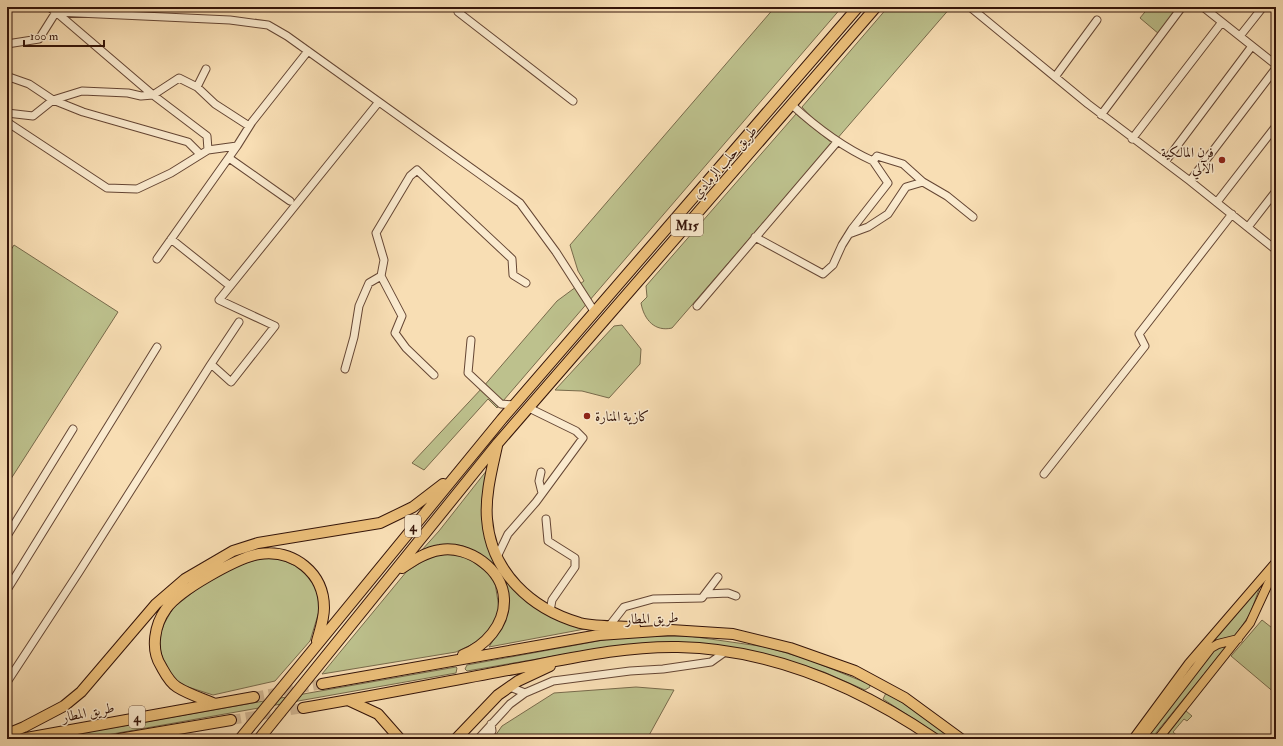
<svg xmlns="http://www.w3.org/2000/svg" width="1283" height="746" font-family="'IM FELL Double Pica',Amiri,serif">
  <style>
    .green { fill: #bdc18d; stroke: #786a4b }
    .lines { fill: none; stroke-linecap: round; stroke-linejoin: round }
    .highway-tunnel { stroke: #d1b692; stroke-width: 10; stroke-dasharray: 10 5; stroke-linecap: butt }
    .minor-casing { stroke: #654634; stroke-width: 9 }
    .major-casing { stroke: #341409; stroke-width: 10 }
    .highway-casing { stroke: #341409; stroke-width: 12 }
    .minor { stroke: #faeace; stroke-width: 7 }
    .major { stroke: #ecbf7a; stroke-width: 8 }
    .highway { stroke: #ecbf7a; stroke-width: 10 }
    .poi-dot { fill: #8f2418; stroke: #faeace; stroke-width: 1.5 }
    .labels { text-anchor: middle; stroke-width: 3; stroke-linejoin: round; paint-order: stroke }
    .shield { fill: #faeace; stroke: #6f5444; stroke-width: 1 }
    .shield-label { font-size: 13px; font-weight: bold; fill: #341409 }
    .poi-label { font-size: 14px; fill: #341409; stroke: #faeace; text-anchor: end }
    .street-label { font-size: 14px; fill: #341409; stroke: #faeace }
  </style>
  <rect width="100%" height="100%" fill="#f8deb4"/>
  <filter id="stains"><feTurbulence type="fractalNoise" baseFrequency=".005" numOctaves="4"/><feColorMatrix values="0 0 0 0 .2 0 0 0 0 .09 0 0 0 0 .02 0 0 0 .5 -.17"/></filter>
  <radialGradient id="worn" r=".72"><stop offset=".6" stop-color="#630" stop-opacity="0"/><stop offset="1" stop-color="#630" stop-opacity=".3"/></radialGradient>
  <path class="green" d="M775,7H842L497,408L488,399L424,470L412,463L483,387L557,301L584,281L578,271L570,245Z
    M888,7H951L836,140L824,131L802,107Z
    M1149,7H1180L1159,34L1140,18Z
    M796,114L832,143L672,328C655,332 644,320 641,303L647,297L646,286Z
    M14,245L118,312L7,485V256Z
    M622,325L641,349L640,364L609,398L582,391L555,390L614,326Z
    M491,465L483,508L515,590L590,628L489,647L501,628L509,598C482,560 475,531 421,551L439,531Z
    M445,554L457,555L468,558L488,573L495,583L499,608L495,621L481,640L456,652L322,674L407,571C420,563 430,556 445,554Z
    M275,557L301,568L311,577L318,595L320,608L310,641L275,681L213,695L185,686L174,679L167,671L160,650L159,637L164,624L173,608L201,586L239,565L259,559Z
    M1261,584L1250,614L1235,636L1213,641Z
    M1262,620L1276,631V694L1231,656Z
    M689,636L766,647L807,659L869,684L870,687L865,690L824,672L780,658L650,644L601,648L467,671L465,669L467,665L620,637Z
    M1227,646L1155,734L1150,733L1213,650Z
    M456,667L457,668L456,673L84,739H49Z
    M636,687L674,690L647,739H493L502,726L554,693Z
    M886,693L917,711L954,739H942L923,725L883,699Z
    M1186,711L1192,716L1187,721L1184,719L1173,732L1181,739H1166L1168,734Z"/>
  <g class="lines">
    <path class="highway-tunnel" d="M254,697L322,684
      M231,720L303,708"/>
    <defs>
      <path id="minor" d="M49,7L56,12L230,20L268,25L287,36L520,203L556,252L594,311
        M970,7L1088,104L1190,181L1276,250
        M1203,7L1276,65
        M458,12L573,101
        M1240,36L1263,7
        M7,44L39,39L56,12L153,95L207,136L208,150
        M9,77L29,84L53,100L83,112L188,142L200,154
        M1055,77L1097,20
        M197,87L215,104L249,126
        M792,105C817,128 842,147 873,161L877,156L903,164L923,182L947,196L973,217
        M7,113L33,116L53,100L82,91L128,93L141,96L153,95L179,78L197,87L206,69
        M1101,115L1182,7
        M7,122L107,188L137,189L171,173L208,150L237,146L252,122L308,51
        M1132,139L1222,22
        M229,158L290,201
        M1165,162L1252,46
        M1190,181L1276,68
        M1217,202L1276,126
        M1248,227L1276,191
        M849,234L868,227L888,214L906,187L923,182
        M755,237L823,274L833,265L842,245L852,229L888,183L873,161
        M171,239L230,286
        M157,259L237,146
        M697,306L837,142
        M239,322L211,364L231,382L275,326L219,300L378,103
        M471,340L468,373L501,404L513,405
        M345,369L354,337L359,306L369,283L381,276
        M434,375L406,348L395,333L402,316L381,276L384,260L376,233L410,176L417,170L512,259L513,275L526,283
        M541,472L539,481L542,493
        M1044,474L1145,346L1139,334L1232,214
        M546,519L548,541L575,558V567L552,600L550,611
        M7,536L73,429
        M497,557L508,534L536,502L583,438L576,431L529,408
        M7,590L157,347
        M706,594L728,593L736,596
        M610,625L624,607L653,599L702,598L718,577
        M7,682L79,572L211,364
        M510,687L525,693
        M478,739L510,704L525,693L553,681L630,671L663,669L711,662L725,652
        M487,739L492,731L491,724"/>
      <path id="major" d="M1133,739L1189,663L1276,562
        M1141,739L1211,648L1218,644L1238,639
        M1158,739L1250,623L1268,584L1276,572"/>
      <path id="highway" d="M497,446C492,469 485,495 487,519C491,572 531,609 580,623C597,627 618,626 635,627
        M402,568C414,560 426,552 440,550C468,545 503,569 504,599C505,625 485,646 463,655
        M322,684L599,635L671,630L733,634L790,648L855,671L905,698L961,739
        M350,701L378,714L400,739
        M213,703C201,698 188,694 177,687C169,682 165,673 161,666C150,649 155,624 166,609C179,590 237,558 259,554C294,549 324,573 324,608C324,619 320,630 317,641
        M303,708C374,696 444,682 514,669C568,659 623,646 678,647C772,649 859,687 935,739
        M7,734L24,727L64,706L81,692L156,604L185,579L233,551L258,543L380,523L413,507L443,484
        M21,739L254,697
        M119,739L231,720
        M240,739L502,419L858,7
        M259,739L498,443L876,7
        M456,739L498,695L518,681L550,666"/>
    </defs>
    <use href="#minor" class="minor-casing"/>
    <use href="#major" class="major-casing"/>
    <use href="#highway" class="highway-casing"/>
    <use href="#minor" class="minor"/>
    <use href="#major" class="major"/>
    <use href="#highway" class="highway"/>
  </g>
  <g class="poi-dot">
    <circle cx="1222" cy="160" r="4"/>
    <circle cx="587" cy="416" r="4"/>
  </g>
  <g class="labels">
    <g class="shield">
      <rect x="671" y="214" width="32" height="22" rx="3"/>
      <rect x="405" y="515" width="16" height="22" rx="3"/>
      <rect x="129" y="706" width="16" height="22" rx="3"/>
    </g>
    <g class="shield-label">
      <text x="687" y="230">M15</text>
      <text x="413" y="531">4</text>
      <text x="137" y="722">4</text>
    </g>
    <g class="poi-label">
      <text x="1214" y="157">فرن المالكية<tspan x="1214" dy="16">الآلي</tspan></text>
      <text x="595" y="421" text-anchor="start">كازية المنارة</text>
    </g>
    <g class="street-label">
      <text transform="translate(724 162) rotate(-49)" y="5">طريق حلب الرمادي</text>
      <text transform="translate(652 618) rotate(-2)" y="5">طريق المطار</text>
      <text transform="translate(88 712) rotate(-11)" y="5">طريق المطار</text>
    </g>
  </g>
  <rect width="1283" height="746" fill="none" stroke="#f8deb4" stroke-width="24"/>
  <rect x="8" y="8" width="1267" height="730" fill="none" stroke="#341409" stroke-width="2"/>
  <rect x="12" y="12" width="1259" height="722" fill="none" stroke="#341409"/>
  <path d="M24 40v6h80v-6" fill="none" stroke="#341409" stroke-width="2"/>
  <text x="30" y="40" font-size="12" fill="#341409" stroke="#faeace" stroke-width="3" paint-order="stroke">100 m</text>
  <rect width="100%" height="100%" filter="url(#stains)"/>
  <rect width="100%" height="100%" fill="url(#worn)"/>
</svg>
